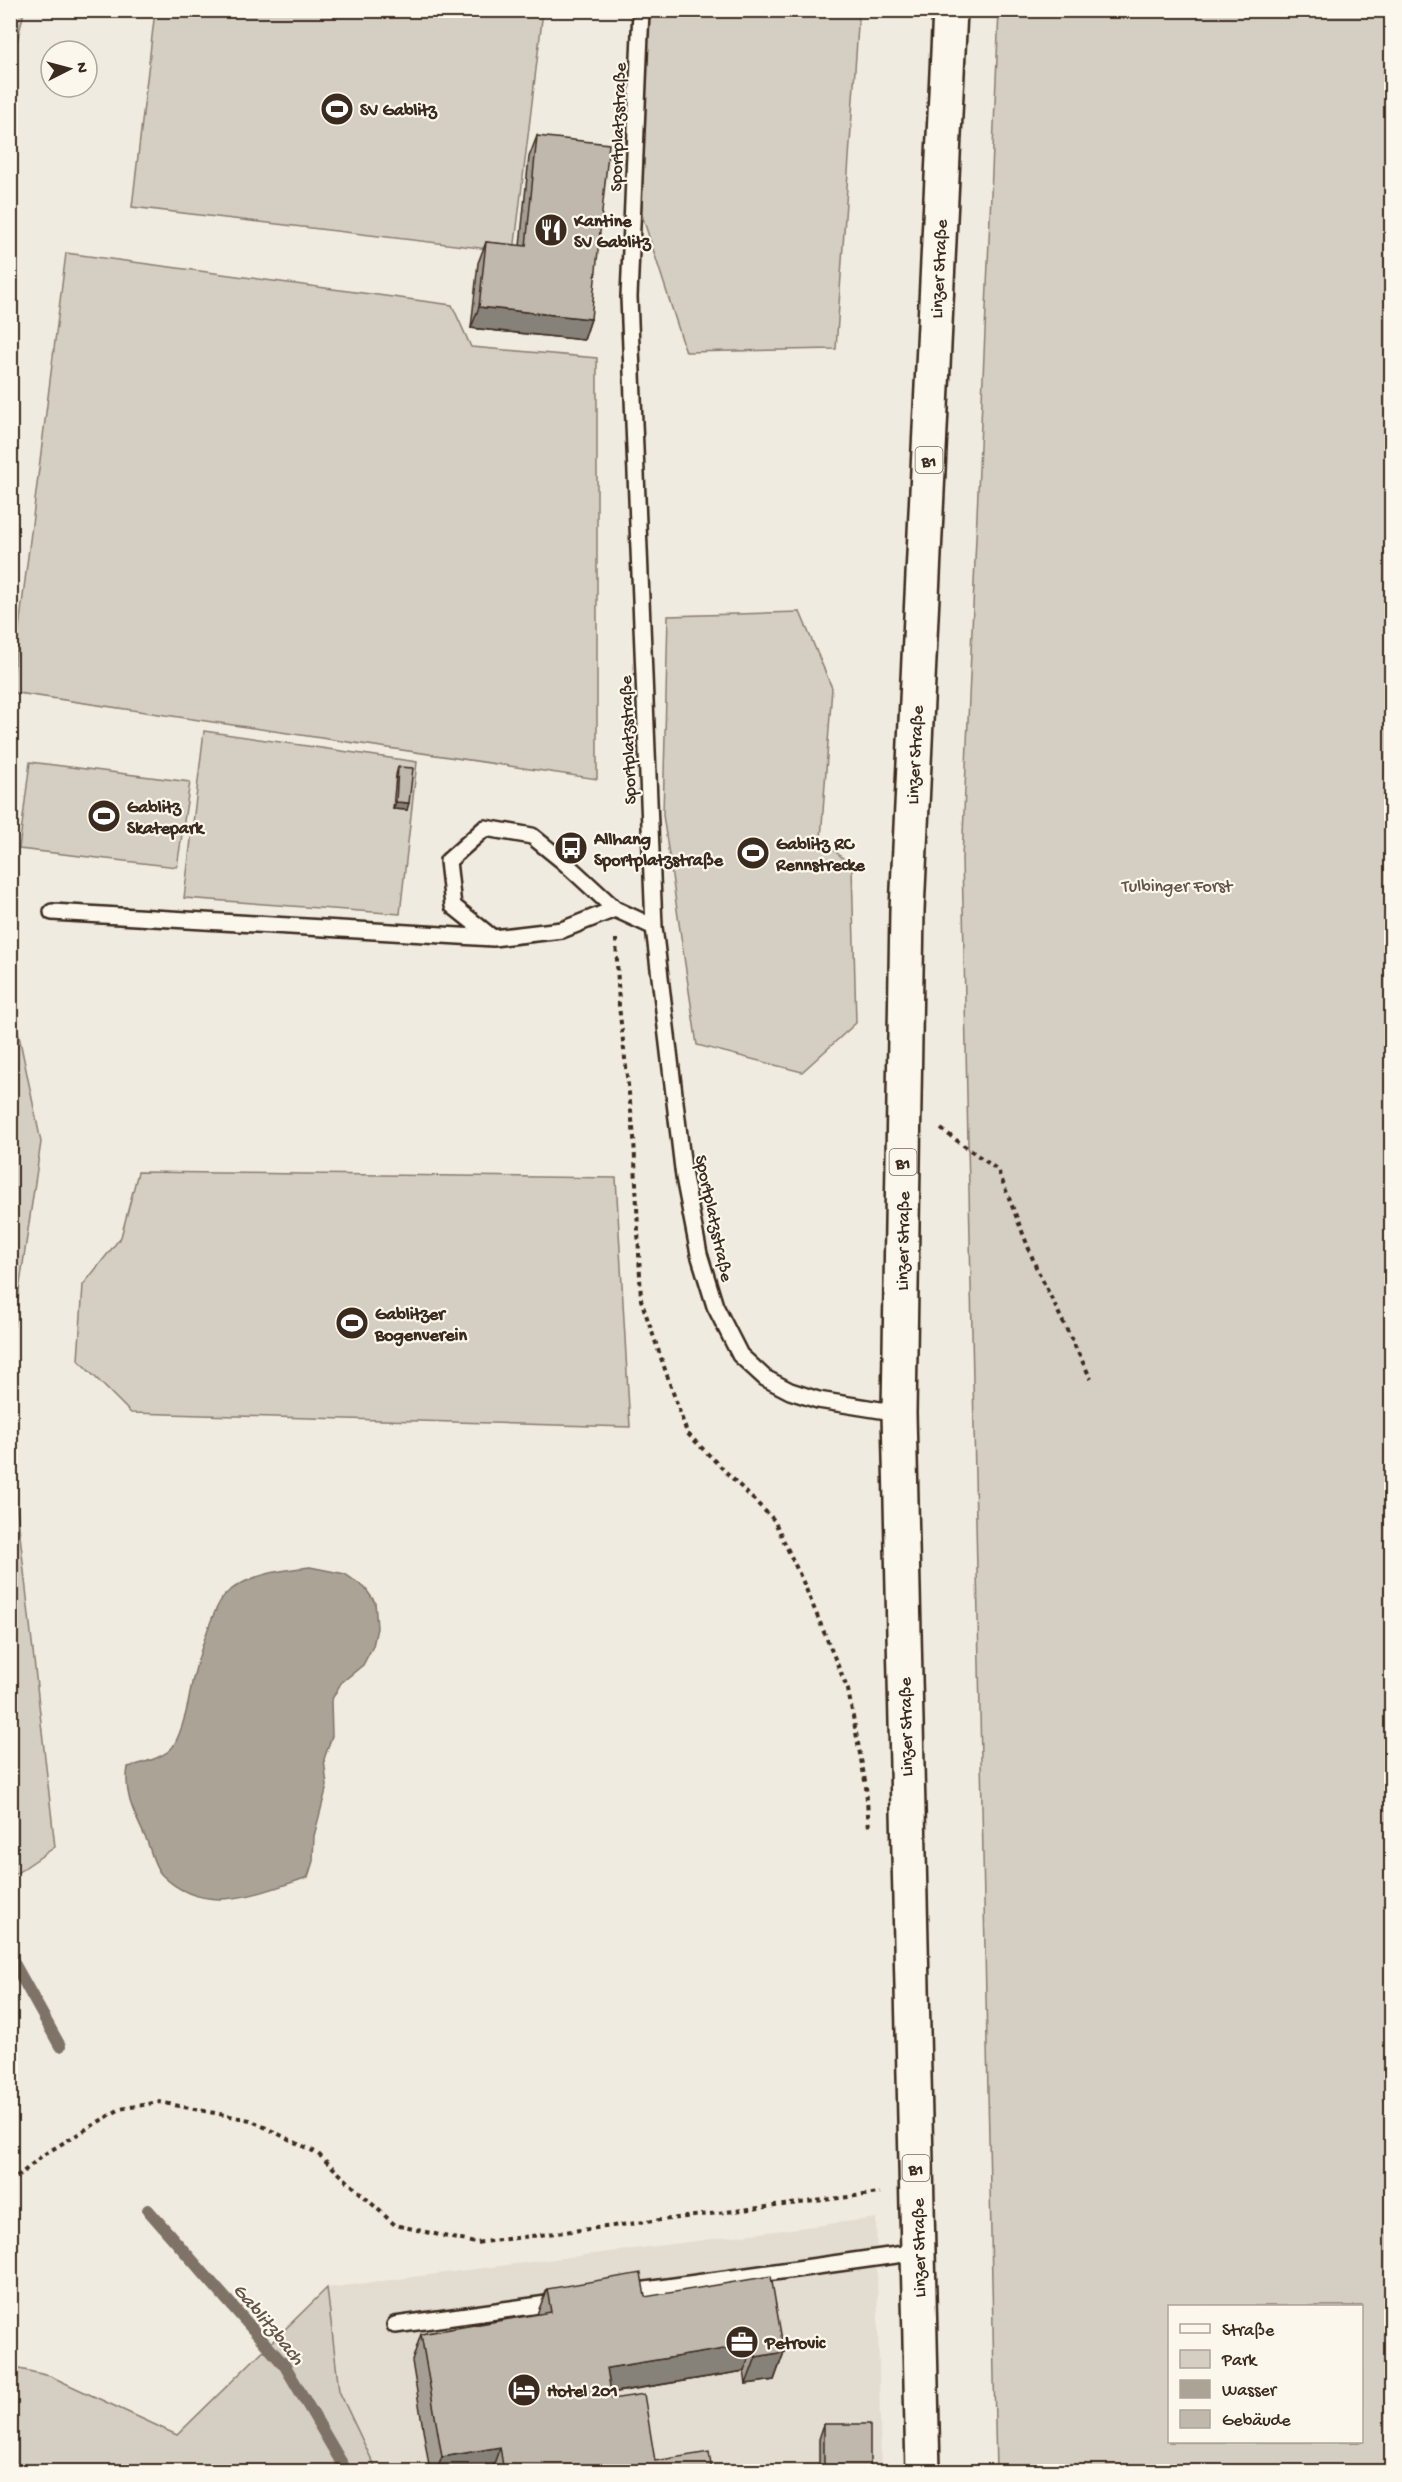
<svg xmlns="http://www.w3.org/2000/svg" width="1402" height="2482" font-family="'Gochi Hand',sans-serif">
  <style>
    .built { fill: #e2dcd1 }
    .green { fill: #d5cec3; stroke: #887c70; stroke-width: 1.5; fill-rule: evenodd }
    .water { fill: #aca397; stroke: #7f7367; stroke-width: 1.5 }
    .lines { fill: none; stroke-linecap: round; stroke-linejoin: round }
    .stream { stroke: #7f7367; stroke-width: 12 }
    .lane-casing { stroke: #3b2a1e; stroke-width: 20 }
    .primary-casing { stroke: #3b2a1e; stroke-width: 38 }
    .path { stroke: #3b2a1e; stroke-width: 4; stroke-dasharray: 4.5 4.5; stroke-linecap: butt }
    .lane { stroke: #fbf7ec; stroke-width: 15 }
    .primary { stroke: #fbf7ec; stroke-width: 33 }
    .wall { fill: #a59e95; stroke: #3b2a1e; stroke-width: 1.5 }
    .shaded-wall { fill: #868179; stroke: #3b2a1e; stroke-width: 1.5 }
    .building { fill: #c0b8ad; stroke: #3b2a1e; stroke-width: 1.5 }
    .labels { text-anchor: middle; stroke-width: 4.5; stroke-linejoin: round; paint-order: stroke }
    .shield { fill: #fbf7ec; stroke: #75685c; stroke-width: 1.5 }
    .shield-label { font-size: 16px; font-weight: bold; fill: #3b2a1e }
    .poi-label { font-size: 18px; font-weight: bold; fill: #3b2a1e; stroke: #fbf7ec; text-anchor: start }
    .street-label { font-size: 18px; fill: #3b2a1e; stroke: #fbf7ec }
    .park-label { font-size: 18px; fill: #625347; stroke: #fbf7ec }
    .water-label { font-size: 20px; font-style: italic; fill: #635448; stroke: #fbf7ec }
  </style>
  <rect width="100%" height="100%" fill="#f0ebe0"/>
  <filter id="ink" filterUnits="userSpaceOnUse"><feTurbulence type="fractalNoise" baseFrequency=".0167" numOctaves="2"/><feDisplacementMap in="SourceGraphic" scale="12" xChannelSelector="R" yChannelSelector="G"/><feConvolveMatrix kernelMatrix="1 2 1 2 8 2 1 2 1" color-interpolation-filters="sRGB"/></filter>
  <g filter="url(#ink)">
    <path class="built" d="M876,2218L881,2471H377L339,2391L327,2288Z"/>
    <path class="green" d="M11,10L24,11L11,69L10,11Z
      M155,11H543L514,252L132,207Z
      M633,11H859L836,349L686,352L625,162Z
      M999,11H1391V2471H996L962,858ZM1170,2306H1362V2442H1170Z
      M66,253L452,305L471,347L597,358V779L11,692Z
      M800,612L832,688L821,839L852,866L856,1023L802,1072L697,1045L663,815L668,616Z
      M204,731L417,762L400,914L184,898Z
      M30,762L190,782L177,867L19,849Z
      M11,997L41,1142L11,1345Z
      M138,1172L616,1178L630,1427L131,1413L78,1360L83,1285L121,1237Z
      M11,1455L55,1847L11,1877H10Z
      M327,2288L339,2391L377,2471H11V2367L50,2376L177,2435Z"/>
    <path class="water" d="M310,1567L345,1574L365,1588L375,1602L377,1628L373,1646L363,1665L341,1683L331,1701L332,1736L324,1759L327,1786L314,1836L313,1861L308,1877C259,1893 205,1918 162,1875C154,1867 151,1851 147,1841C136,1816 123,1796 128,1767C142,1763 159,1759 170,1750C179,1742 187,1710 189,1699C192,1678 212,1603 228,1592C251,1574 281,1570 310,1567Z"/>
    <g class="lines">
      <path class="stream" d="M10,1956L60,2046
        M148,2210L285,2366L347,2472"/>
      <defs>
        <path id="lane" d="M641,10L629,297L654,927L684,1177L699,1254L715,1306L740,1355L765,1378L790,1391L818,1400L899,1413
          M615,909L562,930L493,938L453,906L448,861L485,828L532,836L564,862L615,909L654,927
          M52,912L493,938
          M624,2293L918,2252
          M395,2325L561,2302"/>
        <path id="primary" d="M923,2472L899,1413L907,910L950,10"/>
      </defs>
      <use href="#lane" class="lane-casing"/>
      <use href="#primary" class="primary-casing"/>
      <path class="path" d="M616,939L619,1006L634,1137L641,1300L687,1433L774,1520L804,1584L848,1690L866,1786L869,1829
        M941,1129L998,1170L1036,1267L1091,1379
        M10,2183L43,2155L120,2109L159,2102L250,2120L317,2153L395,2225L475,2243L880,2193"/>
      <use href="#lane" class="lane"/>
      <use href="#primary" class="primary"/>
    </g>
    <path class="wall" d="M537,136L591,319L584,340L471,328L478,263L486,242L520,246L529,157Z
      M398,767L407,810L393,809L396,775Z
      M547,2289L645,2297L784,2352L774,2380L746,2384L744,2371L611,2393L612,2399L655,2461L712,2472H430L412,2361L421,2334L537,2314Z
      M824,2424L870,2472H819V2439Z"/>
    <path class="shaded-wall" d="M479,307L591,319L584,340L471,328Z
      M396,802L409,803L407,810L393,809Z
      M754,2344L744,2371L597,2395L607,2368Z
      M784,2352L774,2380L746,2384L756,2357Z
      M500,2447L491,2472H436L442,2457Z"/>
    <path class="building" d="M537,136L609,144L591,319L479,307L486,242L526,246Z
      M398,767L413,768L409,803L396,802Z
      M641,2273L645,2297L771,2276L784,2352L756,2357L754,2344L607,2368L612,2399L644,2394L655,2461L709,2452L712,2472H504L500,2447L442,2457L421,2334L551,2312L547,2289Z
      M824,2424H870V2472H824Z"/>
  </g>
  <defs>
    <symbol id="stadium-disc" viewBox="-11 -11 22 22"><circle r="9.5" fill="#3b2a1e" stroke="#fbf7ec"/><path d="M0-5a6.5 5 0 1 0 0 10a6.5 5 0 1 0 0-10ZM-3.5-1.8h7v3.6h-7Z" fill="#fff"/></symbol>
    <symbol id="restaurant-disc" viewBox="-11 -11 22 22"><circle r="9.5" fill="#3b2a1e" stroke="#fbf7ec"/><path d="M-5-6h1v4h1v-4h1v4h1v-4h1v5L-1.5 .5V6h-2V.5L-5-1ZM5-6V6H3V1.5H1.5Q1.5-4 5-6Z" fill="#fff"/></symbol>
    <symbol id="bus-disc" viewBox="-11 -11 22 22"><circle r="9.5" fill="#3b2a1e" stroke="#fbf7ec"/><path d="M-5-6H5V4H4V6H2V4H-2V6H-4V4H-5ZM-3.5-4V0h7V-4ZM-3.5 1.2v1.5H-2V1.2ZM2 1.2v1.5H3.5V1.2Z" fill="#fff"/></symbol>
    <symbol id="office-disc" viewBox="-11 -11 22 22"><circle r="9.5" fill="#3b2a1e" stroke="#fbf7ec"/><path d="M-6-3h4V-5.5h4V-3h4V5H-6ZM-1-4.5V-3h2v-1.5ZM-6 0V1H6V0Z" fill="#fff"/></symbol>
    <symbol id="hotel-disc" viewBox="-11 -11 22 22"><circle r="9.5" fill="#3b2a1e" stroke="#fbf7ec"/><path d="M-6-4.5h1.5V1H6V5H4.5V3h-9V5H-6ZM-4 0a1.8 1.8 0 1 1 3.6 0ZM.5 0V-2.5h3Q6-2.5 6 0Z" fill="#fff"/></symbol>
  </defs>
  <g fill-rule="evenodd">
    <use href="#stadium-disc" x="318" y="90" width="38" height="38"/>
    <use href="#restaurant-disc" x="532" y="211" width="38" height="38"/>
    <use href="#stadium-disc" x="85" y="797" width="38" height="38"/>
    <use href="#bus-disc" x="552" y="829" width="38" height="38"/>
    <use href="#stadium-disc" x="734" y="834" width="38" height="38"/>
    <use href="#stadium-disc" x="333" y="1304" width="38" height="38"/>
    <use href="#office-disc" x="723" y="2323" width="38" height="38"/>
    <use href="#hotel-disc" x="505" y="2371" width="38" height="38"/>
  </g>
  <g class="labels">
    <g class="shield">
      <rect x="915.5" y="447" width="27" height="26" rx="4.5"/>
      <rect x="889.5" y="1149" width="27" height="26" rx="4.5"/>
      <rect x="902.5" y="2155" width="27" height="26" rx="4.5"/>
    </g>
    <g class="shield-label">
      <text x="929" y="466">B1</text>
      <text x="903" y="1168">B1</text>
      <text x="916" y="2174">B1</text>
    </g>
    <g class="poi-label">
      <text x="360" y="115">SV Gablitz</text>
      <text x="574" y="226">Kantine<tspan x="574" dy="21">SV Gablitz</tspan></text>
      <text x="127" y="812">Gablitz<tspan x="127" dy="21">Skatepark</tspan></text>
      <text x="594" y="844">Allhang<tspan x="594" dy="21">Sportplatzstraße</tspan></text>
      <text x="776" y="849">Gablitz RC<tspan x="776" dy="21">Rennstrecke</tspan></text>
      <text x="375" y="1319">Gablitzer<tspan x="375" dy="21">Bogenverein</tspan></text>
      <text x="765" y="2348">Petrovic</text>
      <text x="547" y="2396">Hotel 201</text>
    </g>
    <g class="street-label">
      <text transform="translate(617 127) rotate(-88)" y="6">Sportplatzstraße</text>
      <text transform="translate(938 269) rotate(-87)" y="6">Linzer Straße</text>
      <text transform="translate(627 740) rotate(-92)" y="6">Sportplatzstraße</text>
      <text transform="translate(914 755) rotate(-87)" y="6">Linzer Straße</text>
      <text transform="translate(715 1218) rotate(78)" y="6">Sportplatzstraße</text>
      <text transform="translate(902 1241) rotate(-89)" y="6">Linzer Straße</text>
      <text transform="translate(905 1727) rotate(-91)" y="6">Linzer Straße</text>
      <text transform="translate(918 2248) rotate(-91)" y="6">Linzer Straße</text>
    </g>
    <g class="park-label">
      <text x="1177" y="891">Tulbinger Forst</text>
    </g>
    <g class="water-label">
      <text transform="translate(270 2323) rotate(50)" y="7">Gablitzbach</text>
    </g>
  </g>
  <rect width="1402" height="2482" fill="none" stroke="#fbf7ec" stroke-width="36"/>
  <rect x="18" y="18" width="1366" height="2446" fill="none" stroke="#3b2a1e" stroke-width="2" filter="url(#ink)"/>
  <rect x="1168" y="2305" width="195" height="138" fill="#fbf7ec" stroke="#aea59a" stroke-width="1.5"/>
  <rect x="1180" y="2324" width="30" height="9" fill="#fbf7ec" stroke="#aea59a" stroke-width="1.5"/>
  <text x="1222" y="2335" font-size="18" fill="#3b2a1e">Straße</text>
  <rect x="1180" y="2350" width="30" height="18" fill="#d5cec3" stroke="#aea59a" stroke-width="1.5"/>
  <text x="1222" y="2365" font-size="18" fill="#3b2a1e">Park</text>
  <rect x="1180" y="2380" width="30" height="18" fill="#aca397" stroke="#aea59a" stroke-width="1.5"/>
  <text x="1222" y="2395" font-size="18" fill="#3b2a1e">Wasser</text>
  <rect x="1180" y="2410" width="30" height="18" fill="#c0b8ad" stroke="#aea59a" stroke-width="1.5"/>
  <text x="1222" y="2425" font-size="18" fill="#3b2a1e">Gebäude</text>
  <g transform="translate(69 69) rotate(84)"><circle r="28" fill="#fbf7ec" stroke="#aea59a" stroke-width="1.5"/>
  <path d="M0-4.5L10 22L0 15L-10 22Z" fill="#3b2a1e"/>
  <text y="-9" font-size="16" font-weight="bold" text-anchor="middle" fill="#3b2a1e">N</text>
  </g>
</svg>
